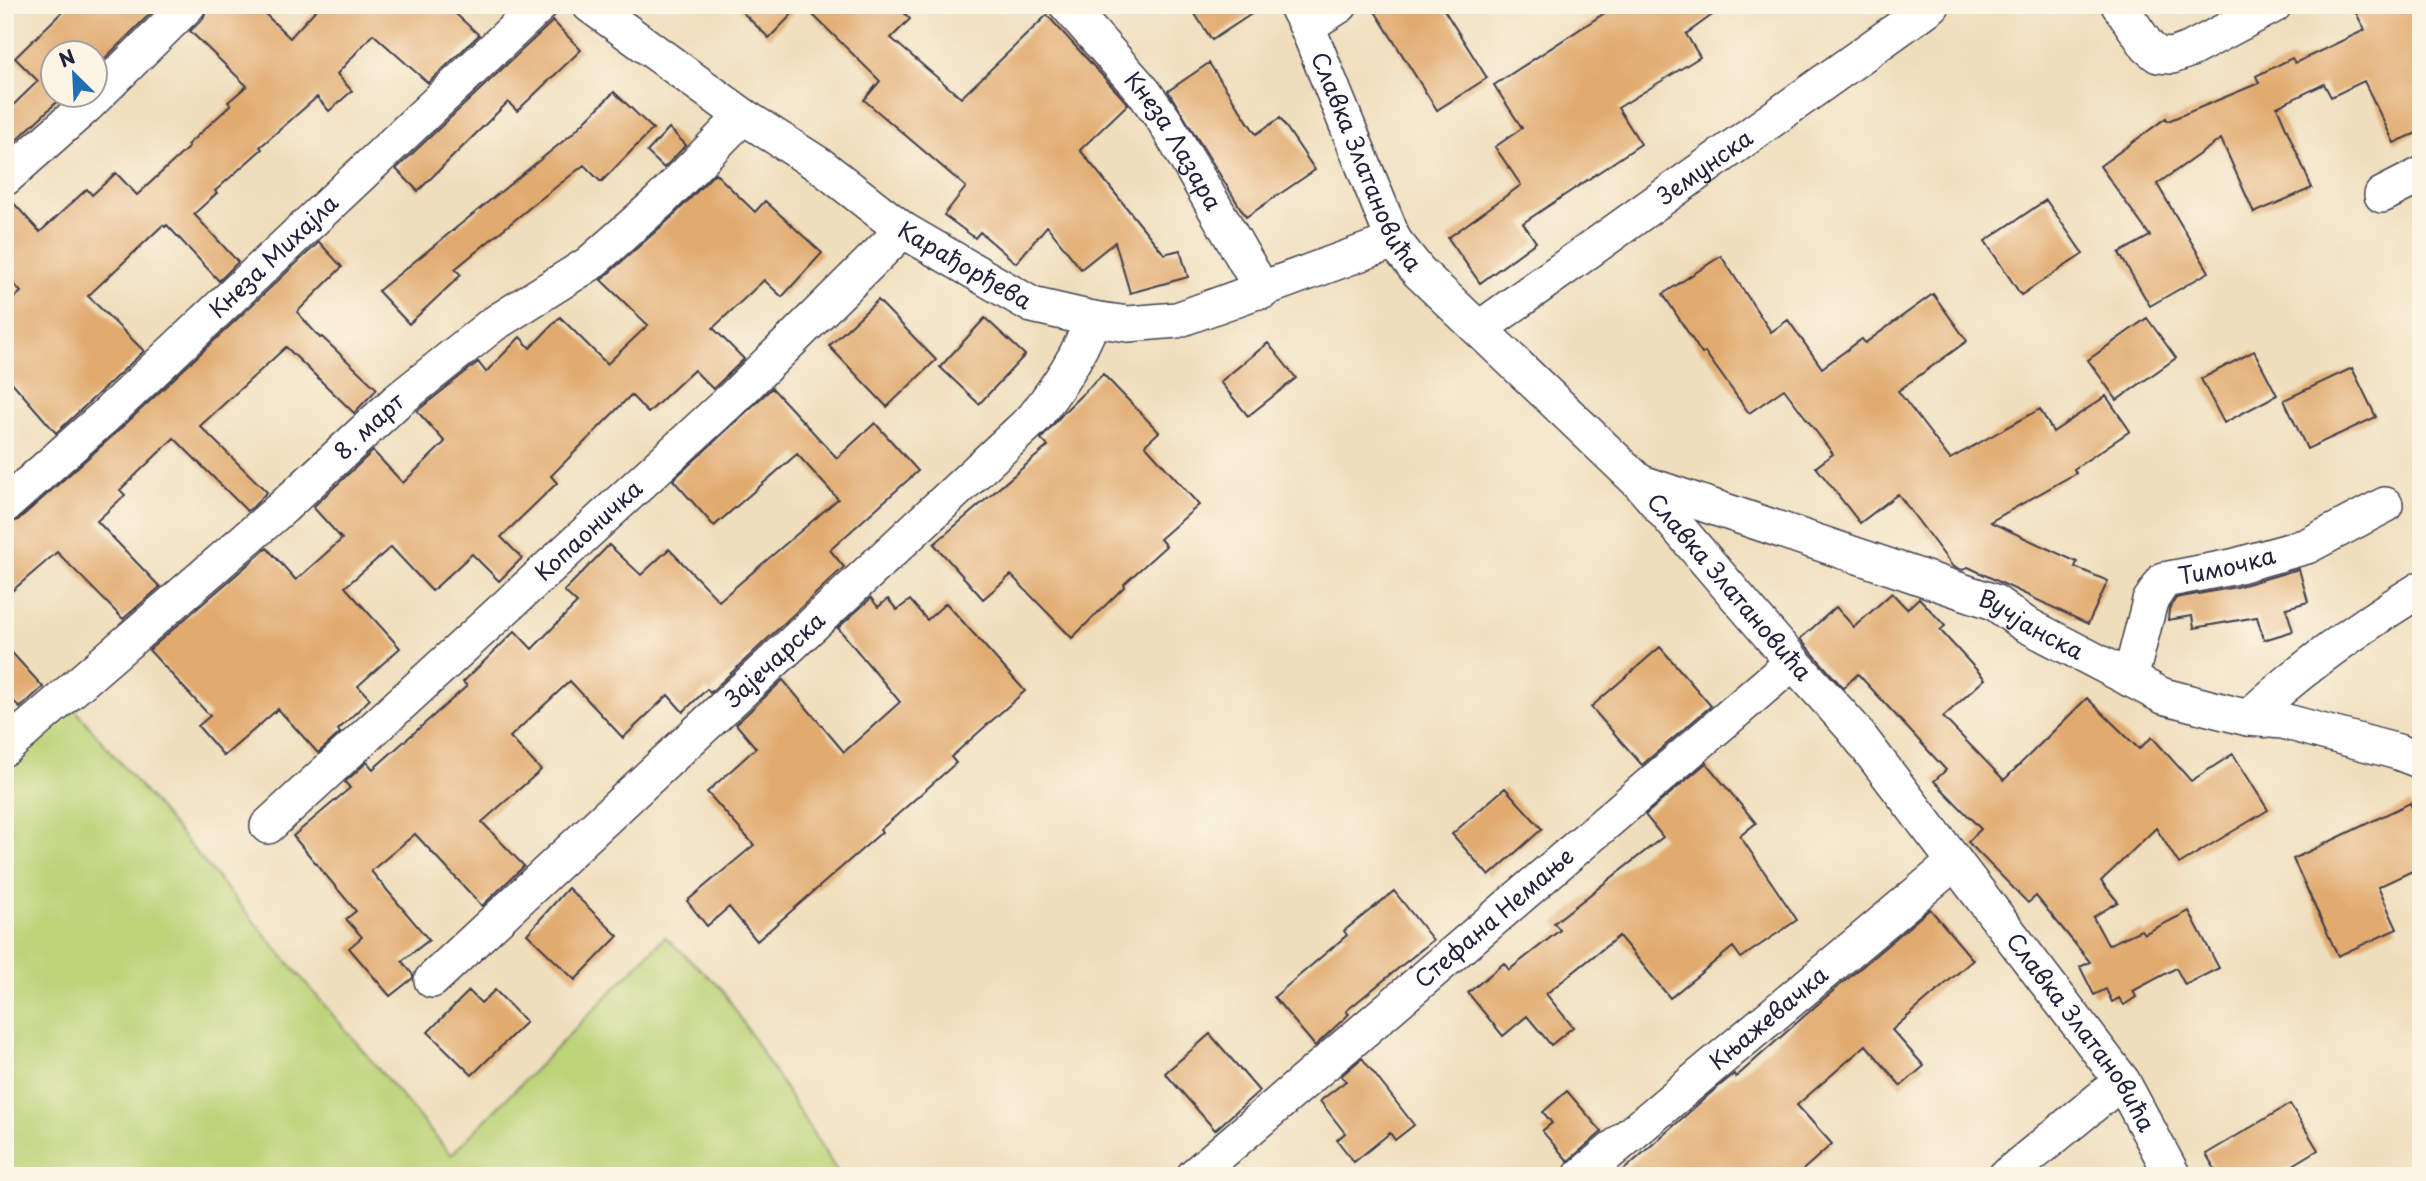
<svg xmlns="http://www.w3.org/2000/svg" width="2426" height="1181" font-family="'Playpen Sans',sans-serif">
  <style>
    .green { fill: #bcd378; stroke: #6f7a5a; stroke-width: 2 }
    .building { fill: #e1ab70 }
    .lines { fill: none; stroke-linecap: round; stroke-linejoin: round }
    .minor-casing { stroke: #413e4e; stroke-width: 38 }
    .minor { stroke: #fff; stroke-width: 35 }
    .labels { text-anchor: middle; stroke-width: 5; stroke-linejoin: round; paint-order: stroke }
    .street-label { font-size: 23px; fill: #22223b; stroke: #fcf5e5 }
  </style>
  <rect width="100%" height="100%" fill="#fcf5e5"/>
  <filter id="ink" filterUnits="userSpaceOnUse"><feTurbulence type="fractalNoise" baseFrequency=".0143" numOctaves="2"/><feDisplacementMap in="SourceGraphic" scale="14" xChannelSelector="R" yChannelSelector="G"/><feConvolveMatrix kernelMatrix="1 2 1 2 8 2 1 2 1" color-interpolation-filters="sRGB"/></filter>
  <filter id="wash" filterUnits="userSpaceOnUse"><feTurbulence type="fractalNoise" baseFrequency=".00686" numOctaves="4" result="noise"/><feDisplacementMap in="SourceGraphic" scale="28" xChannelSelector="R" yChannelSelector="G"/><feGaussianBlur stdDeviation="1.57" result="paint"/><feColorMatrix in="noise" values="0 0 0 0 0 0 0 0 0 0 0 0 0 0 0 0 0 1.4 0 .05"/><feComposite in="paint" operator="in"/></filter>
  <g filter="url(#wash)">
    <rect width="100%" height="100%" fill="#efdebc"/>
    <path class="green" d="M57,688L451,1155L665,937L722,989L840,1176H5V733Z"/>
    <g id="blocks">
      <path class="building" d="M69,5H159L94,69V52H52V94H69L59,103L58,101L5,151V113L38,81L15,58Z
        M208,5H256L290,38L320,5H446L479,35L428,83L373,34L337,74L352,91L329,111L317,97L260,147L262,149L215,191L217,193L194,214L238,262L219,281L167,225L165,227L163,225L88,296L144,351L56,433L10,380H5V306L21,292L5,274V198H9L40,232L87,189L92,195L116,173L137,195L189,147L187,145L231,105L228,102L247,86L190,31L203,19Z
        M735,5H801L769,38Z
        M803,5H897L910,19L891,38L961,98L1047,15L1128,104L1080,150L1164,254L1180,250L1188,277L1130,293L1115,242L1081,269L1047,226L1016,263L980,232L975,238L944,215L966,187L864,100L880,81Z
        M1189,5H1265L1212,40Z
        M1371,5H1441L1487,78L1437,110Z
        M1617,5H1726L1686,34L1700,57L1618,108L1641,144L1523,223L1536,242L1480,283L1448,238L1521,185L1495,147L1522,128L1494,85Z
        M2371,5H2421V131L2394,143L2364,81L2331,97L2324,84L2277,107L2312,188L2254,213L2221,139L2157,184L2209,272L2150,306L2119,253L2150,236L2100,166L2166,118L2168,121L2259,83L2256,76L2292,58L2295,63L2365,30L2356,13Z
        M553,21L581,50L517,111L508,102L418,191L396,169Z
        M1209,63L1256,134L1280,118L1315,170L1246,217L1168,91Z
        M614,92L653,129L601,182L584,165L533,205L455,269L461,275L409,324L378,291L572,134Z
        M669,128L686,145L664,168L647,152Z
        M715,173L755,212L765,201L822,253L782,297L764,280L713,328L744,359L713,389L694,370L648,413L631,395L551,476L557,483L501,537L522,558L499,581L472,554L432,591L391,547L345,587L400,648L358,686L370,699L338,730L340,733L318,753L278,709L224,756L198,726L210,716L149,650L267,548L296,580L342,539L313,507L373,451L403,483L445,442L417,411L478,362L486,372L520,337L530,348L560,317L607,364L648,325L601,280L672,217Z
        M2046,200L2083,254L2021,295L1985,241Z
        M319,242L342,267L297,312L320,338L322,337L377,389L354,413L286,347L200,426L267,492L253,507L247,511L174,438L120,490L125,495L97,521L160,587L123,619L57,552L5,597V525L18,520L117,432Z
        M1721,256L1771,332L1788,320L1822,368L1862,339L1865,343L1933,294L1967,341L1898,391L1950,459L2040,409L2053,432L2106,396L2130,431L2074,469L2076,473L1990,522L2077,562L2075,567L2108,581L2088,624L1968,567L1963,570L1953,567L1898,494L1860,523L1816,467L1833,454L1784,389L1749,413L1705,352L1702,354L1663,294Z
        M878,300L936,360L887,407L829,346Z
        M985,318L1025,355L979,404L940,367Z
        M2147,318L2176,358L2117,400L2088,360Z
        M1268,343L1296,378L1248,416L1220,382Z
        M2254,351L2277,395L2224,423L2201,379Z
        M2352,368L2376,417L2307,449L2284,400Z
        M1103,374L1159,432L1145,445L1199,505L1160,539L1166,546L1124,584L1125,586L1072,638L1011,575L983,599L934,544L1048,446L1041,439L1065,411Z
        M772,388L837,458L875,423L918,471L830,550L844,567L710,693L707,689L683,712L668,695L623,738L570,681L510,737L541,770L482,822L524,866L482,906L415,834L371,871L429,940L402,961L413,975V978L390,996L349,948L362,937L346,919L356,911L293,836L350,788L345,782L367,762L373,769L467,686L463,682L515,631L532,649L577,603L564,591L609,545L641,575L669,549L719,601L838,499L797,454L714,526L673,480Z
        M2299,569L2308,602L2286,608L2293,631L2264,640L2257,617L2194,628L2192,616L2168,620L2169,609L2176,598L2236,587Z
        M1892,593L1907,609L1919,598L1945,626L1940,630L1985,679L1943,717L2004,780L2087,698L2139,749L2152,737L2191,781L2233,754L2268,810L2179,864L2156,828L2101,881L2118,902L2093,917L2108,945L2141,930L2144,934L2189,911L2219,968L2185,985L2176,968L2133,991L2136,997L2124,1005L2119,998L2112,1002L2106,989L2094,995L2080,967L2090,962L2036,896L2028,903L1968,842L1981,829L1934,781L1946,770L1858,674L1843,688L1800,639L1836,607L1854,627Z
        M871,598L878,607L888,599L897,610L910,600L927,620L946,603L1025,691L951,757L956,763L880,830L882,832L757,941L729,907L707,926L687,901L754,845L707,792L756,748L736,724L783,680L844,752L900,702L838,628Z
        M5,645L43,687L20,708L5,692Z
        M1660,647L1711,706L1642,765L1591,707Z
        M1706,763L1756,823L1740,836L1797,920L1741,958L1733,947L1670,998L1619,936L1546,994L1573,1027L1551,1045L1527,1016L1503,1036L1468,993L1504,963L1509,970L1560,930L1554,923L1663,837L1645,815Z
        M1505,788L1542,829L1489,876L1452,834Z
        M2410,803L2421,826V867L2378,887L2397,929L2338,956L2293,859Z
        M568,888L618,936L575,980L527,934Z
        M1394,891L1433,940L1346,1011L1349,1014L1315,1046L1274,997L1347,935L1344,931Z
        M1930,909L1973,960L1892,1030L1924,1066L1901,1086L1866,1045L1797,1105L1832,1144L1796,1176H1617L1713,1091L1734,1074L1736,1077L1819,1003Z
        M495,990L526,1022L472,1075L428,1032L469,991L481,1003Z
        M1210,1034L1259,1091L1215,1130L1165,1073Z
        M1362,1058L1414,1125L1395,1140L1390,1133L1354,1162L1337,1140L1345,1133L1320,1101L1346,1081L1341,1076Z
        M1567,1091L1602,1132L1568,1161L1542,1131L1552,1123L1543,1112Z
        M2290,1104L2318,1150L2275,1176H2219L2206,1154Z"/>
    </g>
  </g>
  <g filter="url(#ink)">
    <use href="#blocks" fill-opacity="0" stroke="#413e4e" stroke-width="2"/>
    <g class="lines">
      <defs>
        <g id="minor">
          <path id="s1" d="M590,5L743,116L821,166L903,230L1032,305L1093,319L1128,324L1177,320L1394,241"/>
          <path id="s2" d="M1067,5L1143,91L1164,120L1263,291"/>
          <path id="s3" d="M1296,5L1307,26L1394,241L1419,272L1639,482L1793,662L1852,727L2122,1081L2173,1176"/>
          <path d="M2119,5L2148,47L2158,55L2172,56L2191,49L2274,5"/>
          <path d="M1307,26L1340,5"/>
          <path d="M5,178L86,106L188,5"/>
          <path d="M2382,195L2421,175"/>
          <path id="s4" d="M1479,329L1932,5"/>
          <path id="s5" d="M1639,482L1994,602L2023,623L2163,696L2248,718L2283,721L2398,752L2421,761"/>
          <path id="s6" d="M5,505L104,417L540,5"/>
          <path id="s7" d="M2130,679L2150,601L2164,580L2232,567L2307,546L2385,505"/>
          <path d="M2248,718C2301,668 2359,627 2421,589"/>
          <path id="s8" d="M5,748L282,508L396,402L492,325L589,264L659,202L743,116"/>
          <path id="s9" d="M268,826L733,398L903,230"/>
          <path id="s10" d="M432,980L1034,418C1060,384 1077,359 1093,319"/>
          <path id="s11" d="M1194,1176L1793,662"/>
          <path id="s12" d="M1581,1176L1955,862"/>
          <path d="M2006,1176L2122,1081"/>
        </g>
      </defs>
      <use href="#minor" class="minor-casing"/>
      <use href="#minor" class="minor"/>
    </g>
  </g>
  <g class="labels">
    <g class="street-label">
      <text dy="8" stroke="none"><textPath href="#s2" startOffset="173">Кнеза Лазара</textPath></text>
      <text dy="8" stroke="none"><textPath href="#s3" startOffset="172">Славка Златановића</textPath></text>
      <text dy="8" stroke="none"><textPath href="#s4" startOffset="278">Земунска</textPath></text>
      <text dy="8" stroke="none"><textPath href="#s6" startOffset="366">Кнеза Михајла</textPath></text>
      <text dy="8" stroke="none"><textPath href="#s1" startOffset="457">Карађорђева</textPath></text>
      <text dy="8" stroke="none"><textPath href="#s8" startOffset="486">8. март</textPath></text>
      <text dy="8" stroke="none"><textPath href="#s9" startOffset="436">Копаоничка</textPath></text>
      <text dy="8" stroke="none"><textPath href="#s7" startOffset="170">Тимочка</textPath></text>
      <text dy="8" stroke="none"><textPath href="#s3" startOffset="738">Славка Златановића</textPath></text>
      <text dy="8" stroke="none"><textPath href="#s5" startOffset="418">Вучјанска</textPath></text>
      <text dy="8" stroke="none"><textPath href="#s10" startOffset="469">Зајечарска</textPath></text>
      <text dy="8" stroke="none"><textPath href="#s11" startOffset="396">Стефана Немање</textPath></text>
      <text dy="8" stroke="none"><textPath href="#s12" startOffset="245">Књажевачка</textPath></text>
      <text dy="8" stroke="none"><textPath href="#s3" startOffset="1306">Славка Златановића</textPath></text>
    </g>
  </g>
  <rect width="2426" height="1181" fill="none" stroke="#fcf5e5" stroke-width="28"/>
  <g transform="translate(74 74) rotate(336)"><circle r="33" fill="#fcf5e5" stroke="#a5a1a1" stroke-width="2"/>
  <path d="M0-5L12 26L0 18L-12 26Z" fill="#1f6fb2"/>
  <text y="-10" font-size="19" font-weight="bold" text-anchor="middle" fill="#22223b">N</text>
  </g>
</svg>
